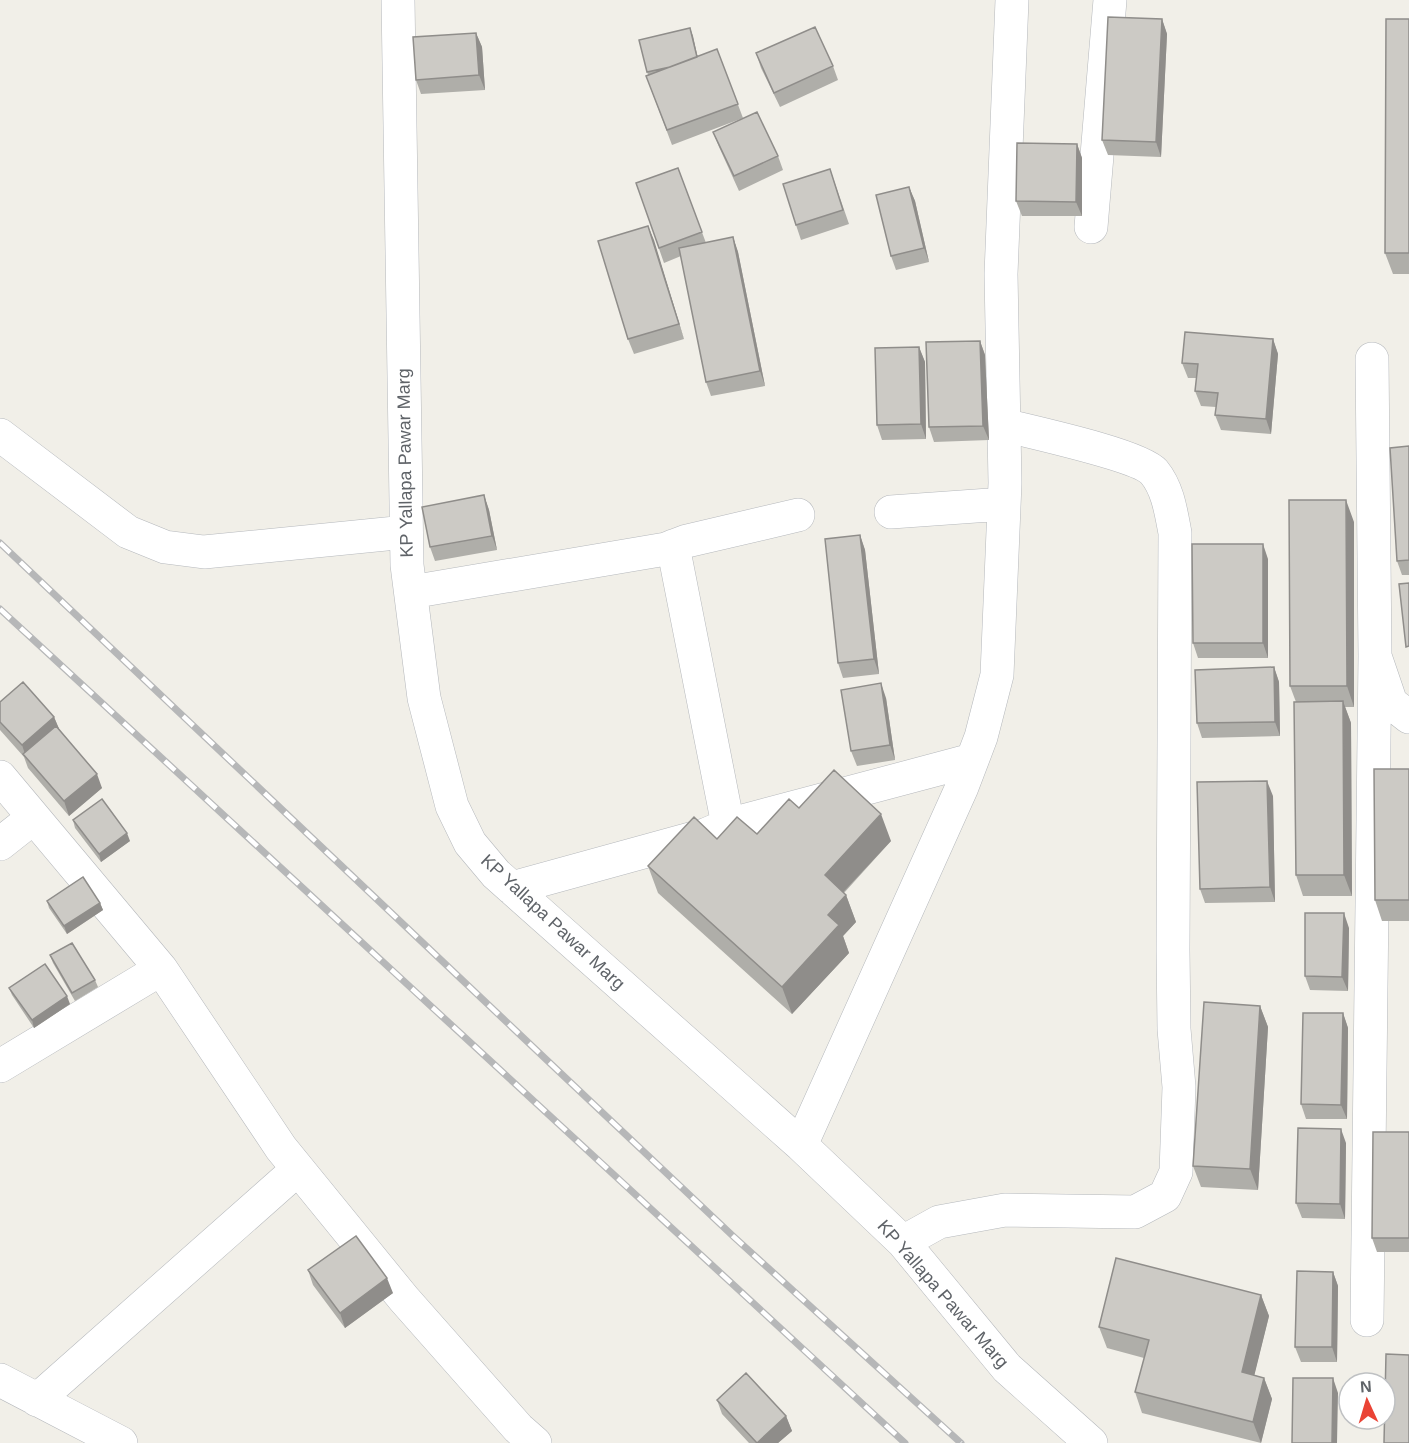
<svg xmlns="http://www.w3.org/2000/svg" width="1409" height="1443" font-family="Arial,sans-serif">
  <style>
    .lines { fill: none; stroke-linecap: round; stroke-linejoin: round }
    .minor-casing { stroke: #b5b8bc; stroke-width: 34 }
    .minor { stroke: #fff; stroke-width: 33 }
    .rail-casing { stroke: #b6b7b8; stroke-width: 7 }
    .rail { stroke: #fff; stroke-width: 4.5; stroke-dasharray: 14; stroke-linecap: butt }
    .wall { fill: #afaea9 }
    .shaded-wall { fill: #8f8d8a }
    .building { fill: #cccac5; stroke: #8f8d8a; stroke-width: 1.5 }
    .labels { text-anchor: middle; stroke-width: 6; stroke-linejoin: round; paint-order: stroke }
    .street-label { font-size: 18px; fill: #5f6368; stroke: #fff }
  </style>
  <rect width="100%" height="100%" fill="#f1efe8"/>
  <g class="lines">
    <defs>
      <path id="minor" d="M398,0L407,565L424,698L452,806L470,843L496,874L801,1145L903,1242L1007,1368L1091,1443
        M1091,227L1110,0
        M1372,359L1375,656L1391,703L1409,717
        M0,435L128,532L165,547L204,552L406,532
        M891,512L1004,504
        M411,592L666,549L687,541L798,515
        M0,777L161,969L281,1148L404,1299L518,1428L535,1443
        M728,825L972,760
        M0,844L33,818
        M512,888L705,835L728,825L673,546
        M0,1066L161,969
        M801,1145L962,787L981,737L997,675L1005,483L1001,274L1012,0
        M903,1242L939,1222L1005,1210L1135,1212L1165,1196L1176,1172L1179,1087L1174,1029L1173,950L1175,533C1171,512 1168,489 1154,472C1139,455 1031,432 1004,425
        M1367,1320L1375,656
        M0,1380L121,1443
        M37,1400L298,1169"/>
    </defs>
    <use href="#minor" class="minor-casing"/>
    <use href="#minor" class="minor"/>
    <defs>
      <path id="rail" d="M0,543L734,1237L961,1443
        M0,609L905,1443"/>
    </defs>
    <use href="#rail" class="rail-casing"/>
    <use href="#rail" class="rail"/>
  </g>
  <path class="wall" d="M1162,19L1167,34L1161,157L1108,155L1102,140Z
    M1409,19V274H1393L1385,253Z
    M690,28L697,57L717,49L743,118L672,145L646,76L648,75L639,40Z
    M476,33L482,47L485,90L421,94L416,80Z
    M756,53L833,66L838,80L780,107L761,68Z
    M713,132L778,156L783,170L739,191L719,147Z
    M1077,144L1082,158V216H1022L1016,201Z
    M678,168L706,243L733,237L738,252L765,386L711,396L706,382L681,256L664,263L636,183Z
    M830,169L849,224L801,240L796,225Z
    M909,187L915,201L929,262L896,270L891,256Z
    M648,226L684,339L634,354L628,339Z
    M1273,339L1278,354L1271,434L1221,430L1215,415L1216,407L1201,406L1195,391L1197,378H1188L1182,363Z
    M980,341L985,355L989,440L934,442L929,427Z
    M919,347L925,362L926,439L882,440L877,425Z
    M1409,446V575H1402L1397,561Z
    M484,495L489,510L497,550L435,561L430,547Z
    M1354,522V707H1345L1351,723L1352,896H1303L1296,875V702L1290,686Z
    M860,535L865,550L879,674L843,678L838,663Z
    M1268,559V658H1198L1193,643Z
    M1274,667L1279,682L1280,736L1202,738L1197,723Z
    M886,698L895,760L857,766L851,751Z
    M0,702L54,717L59,729L102,788L69,816L28,768L24,757L0,730Z
    M1409,769V921H1382L1375,900Z
    M1273,796L1275,902L1205,903L1200,889Z
    M799,808L891,841L844,893L846,895L856,922L843,936L849,953L792,1014L658,893L648,866L717,839L757,834Z
    M73,820L130,841L101,862L75,828Z
    M47,901L100,903L103,910L67,934L49,908Z
    M1349,928L1348,991L1310,990L1305,976Z
    M50,955L95,980L98,987L75,1001L53,963Z
    M9,988L70,1004L34,1028L12,995Z
    M1260,1006L1268,1027L1258,1190L1201,1187L1193,1166Z
    M1343,1013L1348,1028L1347,1119H1306L1301,1104Z
    M1409,1132V1252H1377L1372,1238Z
    M1346,1143L1345,1219L1302,1218L1296,1203Z
    M308,1270L393,1293L345,1328L313,1285Z
    M1333,1272L1338,1286L1337,1362H1301L1295,1347Z
    M1261,1295L1269,1316L1254,1375L1264,1378L1272,1399L1261,1443L1142,1413L1135,1392L1144,1358L1107,1348L1099,1327Z
    M717,1400L786,1416L792,1431L778,1443H749L722,1414Z"/>
  <path class="shaded-wall" d="M1162,19L1167,34L1161,157L1156,142Z
    M690,28L693,36L700,68L697,61Z
    M476,33L482,47L485,90L479,75Z
    M1077,144L1082,158V216L1076,202Z
    M909,187L915,201L929,262L924,248Z
    M648,226L654,240L684,339L679,324Z
    M733,237L738,252L765,386L760,371Z
    M1273,339L1278,354L1271,434L1266,419Z
    M980,341L985,355L989,440L983,426Z
    M919,347L925,362L926,439L921,424Z
    M484,495L489,510L497,550L492,536Z
    M1346,500L1354,522V707L1347,686Z
    M860,535L865,550L879,674L874,659Z
    M1263,544L1268,559V658L1263,643Z
    M1274,667L1279,682L1280,736L1275,722Z
    M881,683L886,698L895,760L890,745Z
    M1343,701L1351,723L1352,896L1344,875Z
    M54,717L60,731L26,757L22,745Z
    M97,774L102,788L69,816L64,801Z
    M1267,781L1273,796L1275,902L1270,887Z
    M881,814L891,841L834,902L825,875Z
    M127,833L130,841L101,862L99,854Z
    M846,895L856,922L843,936L849,953L792,1014L782,987L828,915Z
    M100,903L103,910L67,934L64,926Z
    M1344,913L1349,928L1348,991L1342,977Z
    M67,996L70,1004L34,1028L32,1020Z
    M1260,1006L1268,1027L1258,1190L1250,1169Z
    M1343,1013L1348,1028L1347,1119L1341,1105Z
    M1341,1129L1346,1143L1345,1219L1340,1204Z
    M1333,1272L1338,1286L1337,1362L1332,1347Z
    M387,1278L393,1293L345,1328L340,1313Z
    M1261,1295L1269,1316L1250,1393L1242,1372Z
    M1264,1378L1272,1399L1261,1443L1253,1422Z
    M1333,1378L1338,1393L1337,1443H1332Z
    M786,1416L792,1431L778,1443H757Z"/>
  <path class="building" d="M1108,17L1162,19L1156,142L1102,140Z
    M1386,19H1409V253H1385Z
    M815,27L833,66L774,93L756,53Z
    M690,28L697,57L670,67L647,72L639,40Z
    M476,33L479,75L416,80L413,37Z
    M717,49L738,104L667,130L646,76Z
    M757,112L778,156L734,176L713,132Z
    M1017,143L1077,144L1076,202L1016,201Z
    M678,168L702,232L659,248L636,183Z
    M830,169L843,210L796,225L783,184Z
    M909,187L924,248L891,256L876,195Z
    M648,226L679,324L628,339L598,241Z
    M733,237L760,371L706,382L679,248Z
    M1185,332L1273,339L1266,419L1215,415L1218,393L1195,391L1198,364L1182,363Z
    M980,341L983,426L929,427L926,342Z
    M919,347L921,424L877,425L875,348Z
    M1409,446V560L1397,561L1390,448Z
    M484,495L492,536L430,547L422,507Z
    M1289,500H1346L1347,686H1290Z
    M860,535L874,659L838,663L825,539Z
    M1192,544H1263V643H1193Z
    M1409,583V646L1406,647L1399,584Z
    M1274,667L1275,722L1197,723L1195,670Z
    M23,682L54,717L22,745L0,722V702Z
    M881,683L890,745L851,751L841,690Z
    M1343,701L1344,875H1296L1294,702Z
    M56,726L97,774L64,801L23,754Z
    M1374,769H1409V900H1375Z
    M834,770L881,814L825,875L846,895L828,915L839,925L782,987L648,866L694,817L717,839L737,817L757,834L789,799L799,808Z
    M1267,781L1270,887L1200,889L1197,782Z
    M102,799L127,833L99,854L73,820Z
    M83,877L100,903L64,926L47,901Z
    M1305,913H1344L1342,977L1305,976Z
    M72,943L95,980L72,993L50,955Z
    M45,964L67,996L32,1020L9,988Z
    M1204,1002L1260,1006L1250,1169L1193,1166Z
    M1303,1013H1343L1341,1105L1301,1104Z
    M1298,1128L1341,1129L1340,1204L1296,1203Z
    M1373,1132H1409V1238H1372Z
    M356,1236L387,1278L340,1313L308,1270Z
    M1116,1258L1261,1295L1242,1372L1264,1378L1253,1422L1135,1392L1149,1340L1099,1327Z
    M1297,1271L1333,1272L1332,1347H1295Z
    M1386,1354L1409,1355V1443H1384Z
    M746,1373L786,1416L757,1443L717,1400Z
    M1293,1378H1333L1332,1443H1292Z"/>
  <g class="labels">
    <g class="street-label">
      <text transform="translate(405 463) rotate(-91)" y="6">KP Yallapa Pawar Marg</text>
      <text transform="translate(553 922) rotate(43)" y="6">KP Yallapa Pawar Marg</text>
      <text transform="translate(943 1294) rotate(49)" y="6">KP Yallapa Pawar Marg</text>
    </g>
  </g>
  <g transform="translate(1367 1401) rotate(356)"><circle r="28" fill="#ffffff" stroke="#bfc1c3" stroke-width="1.5"/>
  <path d="M0-4.5L10 22L0 15L-10 22Z" fill="#ea4335"/>
  <text y="-9" font-size="16" font-weight="bold" text-anchor="middle" fill="#5f6368">N</text>
  </g>
</svg>
